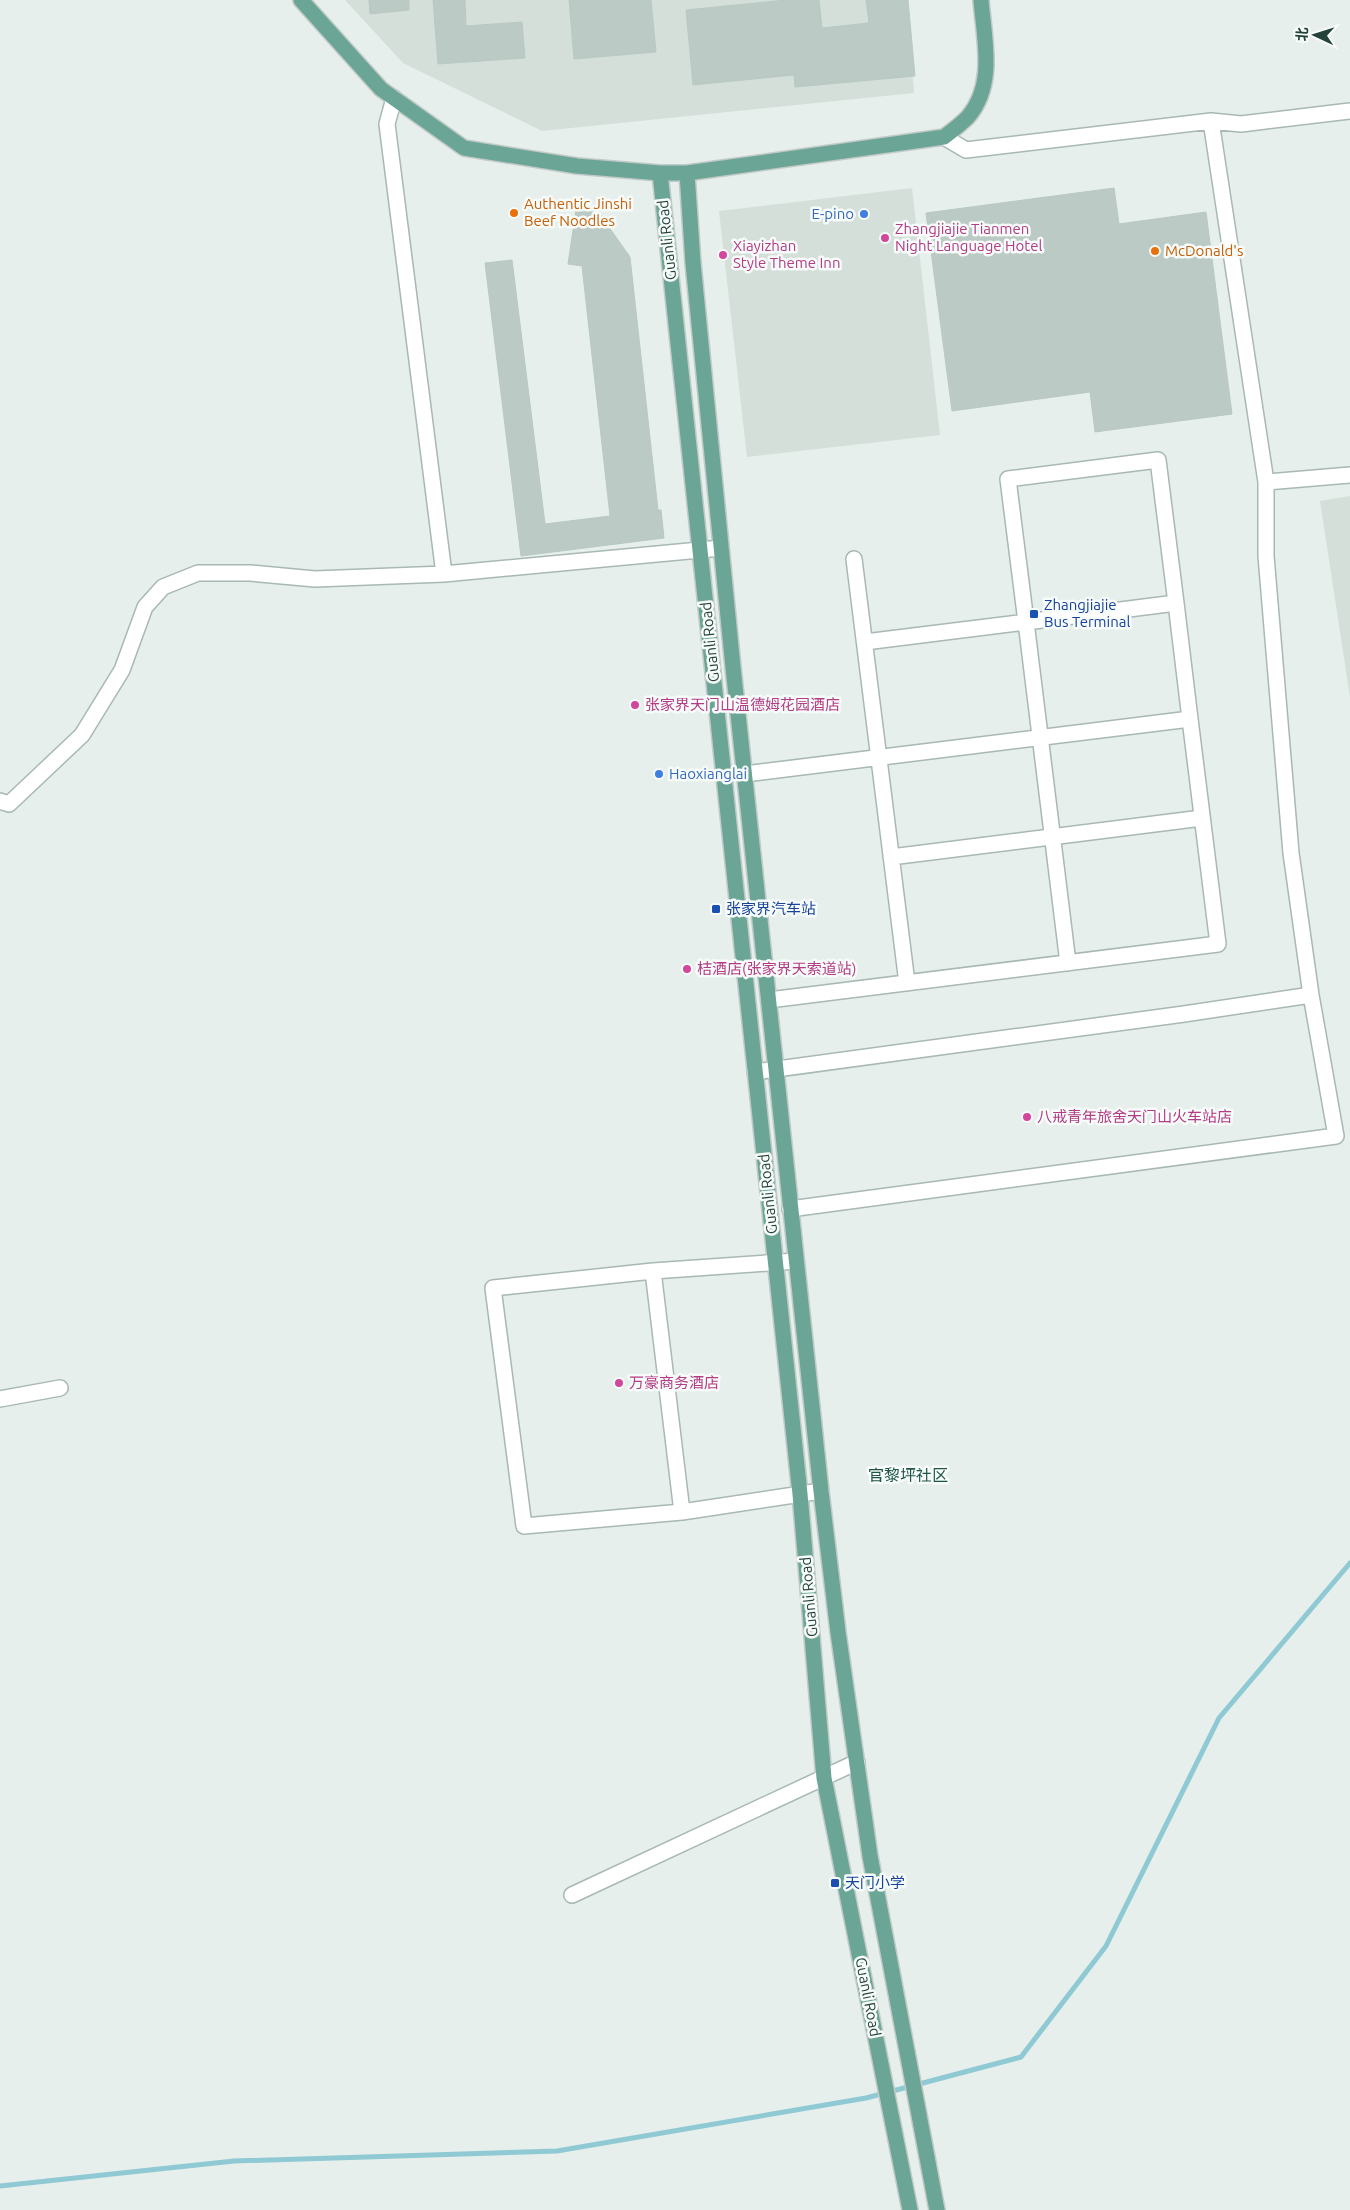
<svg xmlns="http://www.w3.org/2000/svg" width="1350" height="2210" font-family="Ubuntu,'Noto Sans SC',sans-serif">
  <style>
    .built { fill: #d4dfda }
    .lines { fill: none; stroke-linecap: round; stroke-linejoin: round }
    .stream { stroke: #8ec9d4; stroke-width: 5 }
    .building { fill: #bbcac4; stroke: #b8c9c2 }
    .minor-casing { stroke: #a8b8b2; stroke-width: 18 }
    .major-casing { stroke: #c2cac8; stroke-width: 18 }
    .minor { stroke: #fff; stroke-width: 15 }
    .major { stroke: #6aa596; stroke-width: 15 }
    .food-dot { fill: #e8710a; stroke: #f7fbf9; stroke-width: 2 }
    .shop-dot { fill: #3f7fe0; stroke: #f7fbf9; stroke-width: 2 }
    .hotel-dot { fill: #d1479c; stroke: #f7fbf9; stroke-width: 2 }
    .transit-dot { fill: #1a4fb4; stroke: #f7fbf9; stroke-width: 2 }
    .labels { text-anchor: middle; stroke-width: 5; stroke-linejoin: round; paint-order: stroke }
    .food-label { font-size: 15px; fill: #c56008; stroke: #f7fbf9; text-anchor: start }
    .shop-label { font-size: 15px; fill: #366cbe; stroke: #f7fbf9; text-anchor: end }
    .hotel-label { font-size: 15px; fill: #b23c85; stroke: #f7fbf9; text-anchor: start }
    .street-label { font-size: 15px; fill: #24423a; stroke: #f7fbf9 }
    .transit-label { font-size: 15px; fill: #164399; stroke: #f7fbf9; text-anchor: start }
    .neighbourhood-label { font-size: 16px; fill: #1f5548; stroke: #f7fbf9 }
  </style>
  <rect width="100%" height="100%" fill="#e6efeb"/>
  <path class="built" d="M345,0H906L914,93L542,131L403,63Z
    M912,188L940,435L747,457L719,211Z
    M1350,496V697L1320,501Z"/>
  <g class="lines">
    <path class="stream" d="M0,2186L234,2161L557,2151L866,2098L1021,2057L1106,1946L1219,1718L1350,1563"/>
  </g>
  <path class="building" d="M369,0H409V10L370,14Z
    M433,0H465L466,26L522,22L525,58L438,64Z
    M569,0H651L656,52L574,59Z
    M786,0H819L822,28L869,23L866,0H908L915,76L795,87L794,75L693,85L686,10Z
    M1114,188L1119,224L1206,212L1232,414L1095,432L1090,392L952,411L926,213Z
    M576,210L599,213L630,257L658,510H661L664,538L521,556L485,263L512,260L545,524L610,516L582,266L568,264Z"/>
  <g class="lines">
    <defs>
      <path id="minor" d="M394,98L387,124L444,574
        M1211,121L1241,124L1350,111
        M1266,482L1350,475
        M854,559L907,983
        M1176,603L1158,460L1008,479L1026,622L1176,603L1190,719
        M865,642L1026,622L1068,963
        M745,774L1190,719L1218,944L769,1000
        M0,801L9,804L82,735L122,670L145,607L163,587L198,573H250L315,579L444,574L721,548
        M891,857L1202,818
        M755,1072L1184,1014L1311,995
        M790,1209L1336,1136L1311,995L1291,853L1266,556V482L1211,121L966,150L944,137
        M796,1261L653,1271L493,1288L524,1526L682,1512L821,1491
        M653,1271L682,1512
        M0,1399L60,1388
        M572,1895L857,1762"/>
      <path id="major" d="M301,0L381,89L464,148L577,166L660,173H687L944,137C952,131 961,124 968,117C996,84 984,39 981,0
        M660,173L800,1494L824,1778L910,2210
        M687,173L693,263L733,667L821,1491L838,1632L870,1856L937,2210"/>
    </defs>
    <use href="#minor" class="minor-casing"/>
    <use href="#major" class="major-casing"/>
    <use href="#minor" class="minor"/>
    <use href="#major" class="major"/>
  </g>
  <g class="food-dot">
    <circle cx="514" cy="213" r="5"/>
    <circle cx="1155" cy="251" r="5"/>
  </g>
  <g class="shop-dot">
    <circle cx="864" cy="214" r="5"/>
    <circle cx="659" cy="774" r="5"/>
  </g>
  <g class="hotel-dot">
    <circle cx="885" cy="238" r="5"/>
    <circle cx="723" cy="255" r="5"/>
    <circle cx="635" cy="705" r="5"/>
    <circle cx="687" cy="969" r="5"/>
    <circle cx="1027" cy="1117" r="5"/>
    <circle cx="619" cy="1383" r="5"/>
  </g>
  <g class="transit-dot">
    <rect x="1029" y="609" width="10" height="10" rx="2.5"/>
    <rect x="711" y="904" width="10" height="10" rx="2.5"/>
    <rect x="830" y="1878" width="10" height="10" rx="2.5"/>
  </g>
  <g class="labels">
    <g class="food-label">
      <text x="524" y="209">Authentic Jinshi<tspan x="524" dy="17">Beef Noodles</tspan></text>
      <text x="1165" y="256">McDonald's</text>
    </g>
    <g class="shop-label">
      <text x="854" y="219">E-pino</text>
      <text x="669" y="779" text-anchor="start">Haoxianglai</text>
    </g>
    <g class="hotel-label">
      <text x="895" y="234">Zhangjiajie Tianmen<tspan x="895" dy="17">Night Language Hotel</tspan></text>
      <text x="733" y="251">Xiayizhan<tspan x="733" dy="17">Style Theme Inn</tspan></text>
      <text x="645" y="710">张家界天门山温德姆花园酒店</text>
      <text x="697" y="974">桔酒店(张家界天索道站)</text>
      <text x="1037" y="1122">八戒青年旅舍天门山火车站店</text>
      <text x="629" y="1388">万豪商务酒店</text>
    </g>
    <g class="street-label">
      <text transform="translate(667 240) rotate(-96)" y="5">Guanli Road</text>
      <text transform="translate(710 642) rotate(-96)" y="5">Guanli Road</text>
      <text transform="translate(768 1194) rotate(-96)" y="5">Guanli Road</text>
      <text transform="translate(809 1597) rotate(-95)" y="5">Guanli Road</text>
      <text transform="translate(868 1997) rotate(79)" y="5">Guanli Road</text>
    </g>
    <g class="transit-label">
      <text x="1044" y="610">Zhangjiajie<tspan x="1044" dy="17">Bus Terminal</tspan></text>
      <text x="726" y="914">张家界汽车站</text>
      <text x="845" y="1888">天门小学</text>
    </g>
    <g class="neighbourhood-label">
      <text x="908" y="1481">官黎坪社区</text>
    </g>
  </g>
  <g transform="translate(1315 35) rotate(274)" stroke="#f7fbf9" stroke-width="4" paint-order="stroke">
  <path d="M0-4L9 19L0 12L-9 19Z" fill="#24423a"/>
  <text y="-8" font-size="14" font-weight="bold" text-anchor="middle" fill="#24423a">北</text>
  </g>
</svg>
